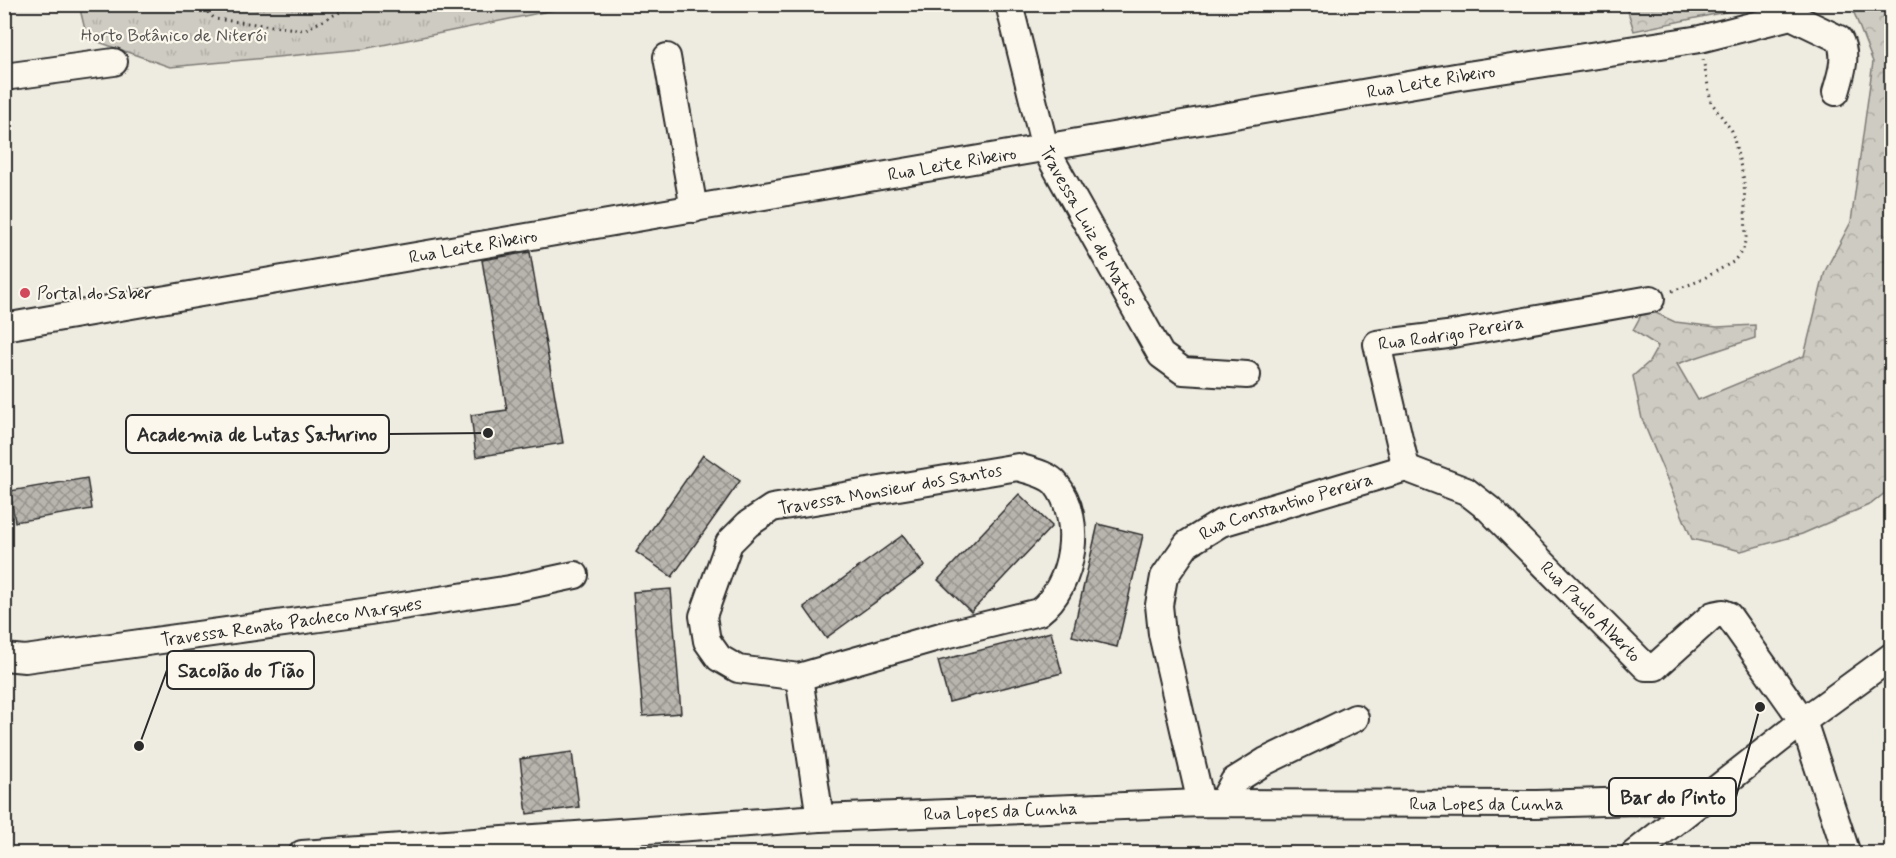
<svg xmlns="http://www.w3.org/2000/svg" width="1896" height="858" font-family="Mynerve,sans-serif">
  <style>
    .grass { fill: url(#grass-tufts); stroke: #7c7b76; stroke-width: 1.5 }
    .forest { fill: url(#forest-crowns); stroke: #7c7b76; stroke-width: 1.5 }
    .building { fill: url(#building-cross-hatch); stroke: #2b2b2b; stroke-width: 1.5 }
    .lines { fill: none; stroke-linecap: round; stroke-linejoin: round }
    .minor-casing { stroke: #2b2b2b; stroke-width: 30 }
    .path { stroke: #2b2b2b; stroke-width: 3; stroke-dasharray: 1.5 4.5; stroke-linecap: butt }
    .minor { stroke: #fbf7ec; stroke-width: 26 }
    .poi-dot { fill: #d1495b; stroke: #fbf7ec; stroke-width: 2 }
    .labels { text-anchor: middle; stroke-width: 4.5; stroke-linejoin: round; paint-order: stroke }
    .park-label { font-size: 18px; fill: #545351; stroke: #fbf7ec }
    .street-label { font-size: 18px; fill: #2b2b2b; stroke: #fbf7ec }
    .poi-label { font-size: 18px; fill: #2b2b2b; stroke: #fbf7ec; text-anchor: start }
    .leader { fill: none; stroke: #2b2b2b; stroke-width: 2 }
    .callout-dot { fill: #2b2b2b; stroke: #fbf7ec; stroke-width: 2 }
    .callout { fill: #fbf7ec; stroke: #2b2b2b; stroke-width: 2 }
    .callout-label { font-size: 20px; text-anchor: middle; font-weight: bold; fill: #2b2b2b }
  </style>
  <defs>
    <pattern id="grass-tufts" width="24" height="20" patternUnits="userSpaceOnUse" patternTransform="scale(1.5)"><rect width="24" height="20" fill="#cecbc2"/><path d="M3 7l-1-3M5 7V3M7 7l1-3M15 17l-1-3M17 17v-4M19 17l1-3" fill="none" stroke="#b1aea7"/></pattern>
    <pattern id="forest-crowns" width="20" height="18" patternUnits="userSpaceOnUse" patternTransform="scale(1.5)"><rect width="20" height="18" fill="#cecbc2"/><path d="M2 6a3 3 0 1 1 6 0M12 15a3 3 0 1 1 6 0" fill="none" stroke="#b1aea7"/></pattern>
    <pattern id="building-cross-hatch" width="8" height="8" patternUnits="userSpaceOnUse" patternTransform="scale(1.5)"><rect width="8" height="8" fill="#b8b5ae"/><path d="M0 0l8 8M0 8l8-8" fill="none" stroke="#96938e"/></pattern>
  </defs>
  <rect width="100%" height="100%" fill="#eeebe0"/>
  <filter id="ink" filterUnits="userSpaceOnUse"><feTurbulence type="fractalNoise" baseFrequency=".0167" numOctaves="2"/><feDisplacementMap in="SourceGraphic" scale="12" xChannelSelector="R" yChannelSelector="G"/><feConvolveMatrix kernelMatrix="1 2 1 2 8 2 1 2 1" color-interpolation-filters="sRGB"/></filter>
  <g filter="url(#ink)">
    <path class="grass" d="M79,5V4L578,5L363,49L170,67L87,38Z"/>
    <path class="forest" d="M1626,5V4L1748,5L1744,8L1634,31Z
      M1851,5H1891V488L1871,504L1802,534L1741,551L1692,539L1642,419L1633,376L1649,362L1658,346L1633,330L1645,308L1675,322L1717,327L1755,325V338L1677,364L1698,400L1804,356L1825,271L1851,222L1873,62Z"/>
    <path class="building" d="M530,252L563,443L476,457L471,415L507,410L482,260Z
      M703,455L740,481L672,577L636,552Z
      M87,478L92,509L15,522L10,491Z
      M1019,494L1052,526L971,612L938,580Z
      M1098,524L1143,535L1117,647L1072,636Z
      M903,535L925,566L826,638L804,607Z
      M671,589L681,713L643,716L633,592Z
      M1051,632L1062,673L949,702L938,661Z
      M572,752L579,807L527,814L520,759Z"/>
    <g class="lines">
      <defs>
        <g id="minor">
          <path id="s1" d="M1009,4L1045,148L1161,355L1183,371L1247,375"/>
          <path d="M667,57L694,209"/>
          <path d="M4,77L114,62"/>
          <path id="s2" d="M4,327L1461,76L1700,39L1791,16L1839,39C1848,55 1841,75 1836,92"/>
          <path d="M1018,467C1030,471 1048,474 1056,484C1084,519 1074,585 1039,612L941,636L799,677L738,669L719,658L707,641L703,616L729,543L748,524L772,508Z"/>
          <path id="s3" d="M1406,468L1466,491L1489,509L1646,667H1655L1713,615L1723,613L1728,615L1803,721L1847,854"/>
          <path id="s4" d="M1406,468L1377,344L1447,335L1651,299"/>
          <path id="s5" d="M4,657L25,659L370,611L510,589L575,575"/>
          <path d="M799,677L820,818"/>
          <path id="s6" d="M1201,803L1162,634L1159,605L1164,577L1187,544L1221,523L1406,468"/>
          <path d="M1222,803L1234,781L1266,761L1355,718"/>
          <path id="s7" d="M302,854L820,818L1201,803L1537,804L1637,801L1702,802"/>
          <path d="M1634,854L1803,721L1892,656"/>
        </g>
      </defs>
      <use href="#minor" class="minor-casing"/>
      <path class="path" d="M199,4L215,19L304,30L356,4
        M1672,291L1699,281L1733,262L1743,250L1746,237L1744,180L1732,131L1711,102L1703,59"/>
      <use href="#minor" class="minor"/>
    </g>
  </g>
  <circle class="poi-dot" cx="25" cy="293" r="6"/>
  <g class="labels">
    <g class="park-label">
      <text x="174" y="41">Horto Botânico de Niterói</text>
    </g>
    <g class="street-label">
      <text dy="6" stroke="none"><textPath href="#s2" startOffset="1448">Rua Leite Ribeiro</textPath></text>
      <text dy="6" stroke="none"><textPath href="#s2" startOffset="962">Rua Leite Ribeiro</textPath></text>
      <text dy="6" stroke="none"><textPath href="#s1" startOffset="238">Travessa Luiz de Matos</textPath></text>
      <text dy="6" stroke="none"><textPath href="#s2" startOffset="476">Rua Leite Ribeiro</textPath></text>
      <text dy="6" stroke="none"><textPath href="#s4" startOffset="202">Rua Rodrigo Pereira</textPath></text>
      <text transform="translate(890 489) rotate(-10)" y="6">Travessa Monsieur dos Santos</text>
      <text dy="6" stroke="none"><textPath href="#s6" startOffset="378">Rua Constantino Pereira</textPath></text>
      <text dy="6" stroke="none"><textPath href="#s3" startOffset="238">Rua Paulo Alberto</textPath></text>
      <text dy="6" stroke="none"><textPath href="#s5" startOffset="290">Travessa Renato Pacheco Marques</textPath></text>
      <text dy="6" stroke="none"><textPath href="#s7" startOffset="1186">Rua Lopes da Cunha</textPath></text>
      <text dy="6" stroke="none"><textPath href="#s7" startOffset="700">Rua Lopes da Cunha</textPath></text>
    </g>
    <g class="poi-label">
      <text x="37" y="299">Portal do Saber</text>
    </g>
  </g>
  <path class="leader" d="M488 433L389 434M139 746L167 670M1760 707L1736 797"/>
  <g class="callout-dot">
    <circle cx="488" cy="433" r="6"/>
    <circle cx="139" cy="746" r="6"/>
    <circle cx="1760" cy="707" r="6"/>
  </g>
  <g class="callout">
    <rect x="126" y="415" width="263" height="38" rx="6"/>
    <rect x="167" y="651" width="147" height="38" rx="6"/>
    <rect x="1609" y="778" width="127" height="38" rx="6"/>
  </g>
  <g class="callout-label">
    <text x="257" y="441">Academia de Lutas Saturino</text>
    <text x="241" y="677">Sacolão do Tião</text>
    <text x="1673" y="804">Bar do Pinto</text>
  </g>
  <rect width="1896" height="858" fill="none" stroke="#fbf7ec" stroke-width="24"/>
  <rect x="12" y="12" width="1872" height="834" fill="none" stroke="#2b2b2b" stroke-width="2" filter="url(#ink)"/>
</svg>
